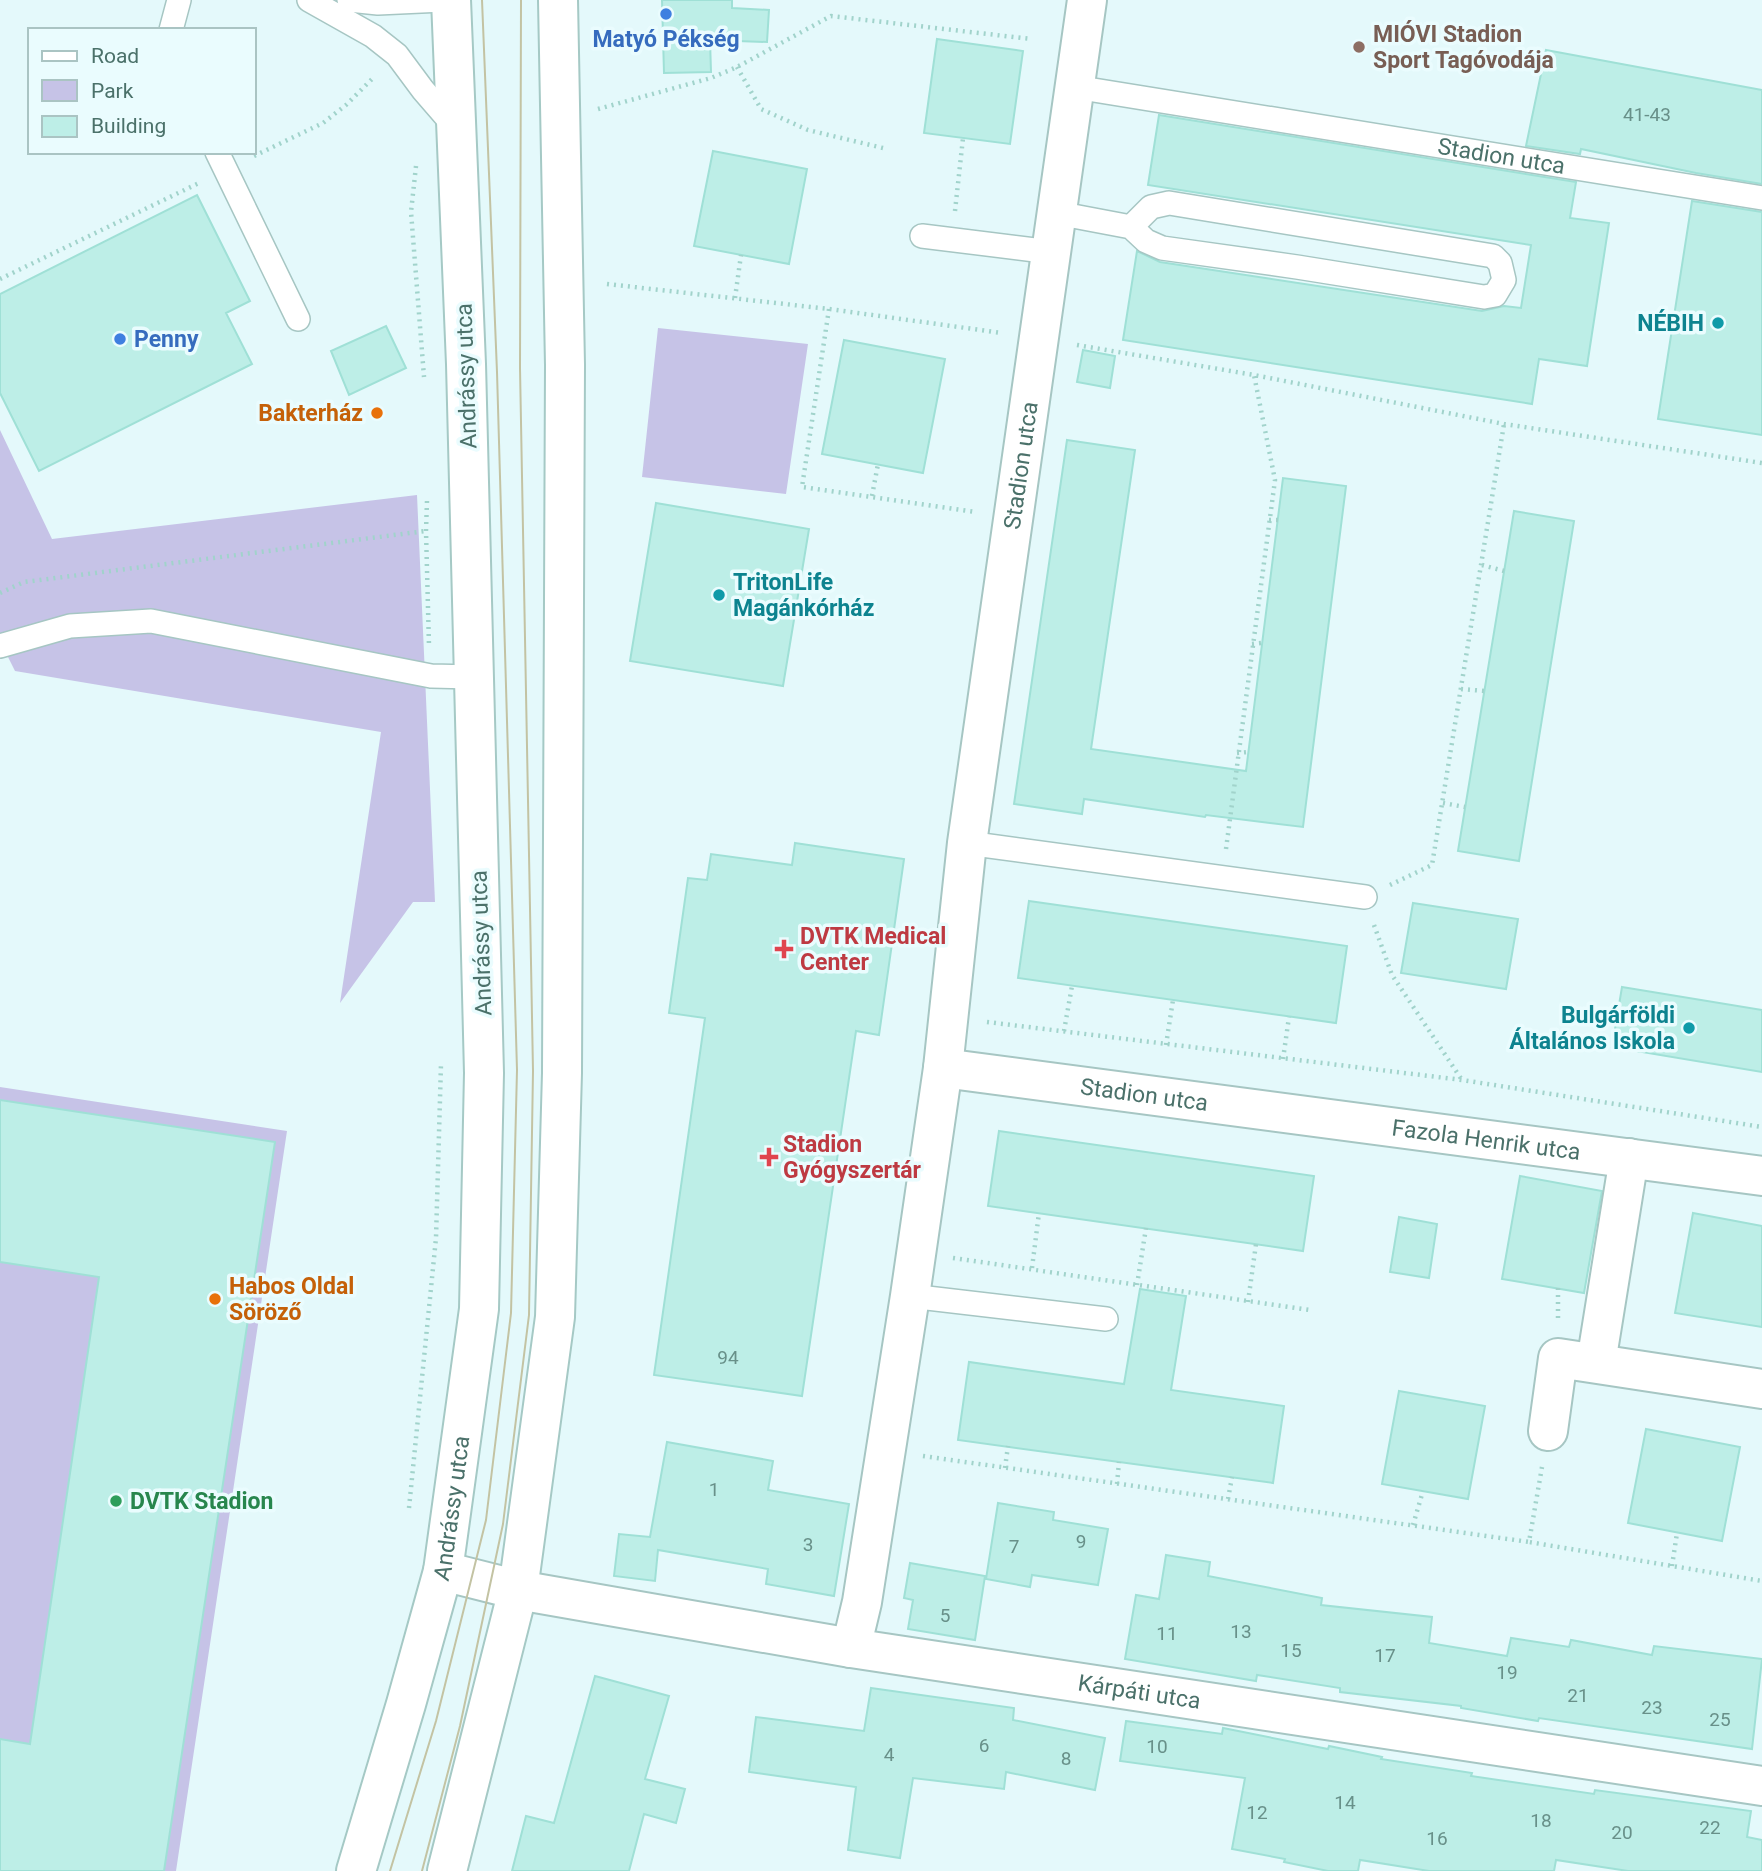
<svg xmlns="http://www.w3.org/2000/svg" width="1762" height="1871" font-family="Roboto,sans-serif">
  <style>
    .green { fill: #c6c3e7 }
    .building { fill: #bdeee7; stroke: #9fe0d6; stroke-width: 2 }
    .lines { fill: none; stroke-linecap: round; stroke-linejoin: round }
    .lane-casing { stroke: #a6c6c3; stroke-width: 26 }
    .street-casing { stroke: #a6c6c3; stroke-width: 42 }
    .secondary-casing { stroke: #a5c9c5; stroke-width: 42 }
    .path { stroke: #a1d3cb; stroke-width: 4.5; stroke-dasharray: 2 5; stroke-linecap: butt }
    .lane { stroke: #fff; stroke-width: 23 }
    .street { stroke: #fff; stroke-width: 38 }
    .secondary { stroke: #fff; stroke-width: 38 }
    .tram { stroke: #c3c3a3; stroke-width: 2 }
    .shop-dot { fill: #3f7fe0; stroke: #eafcfe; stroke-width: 2.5 }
    .education-dot { fill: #8d6e63; stroke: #eafcfe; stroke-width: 2.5 }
    .culture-dot { fill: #0f9aa8; stroke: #eafcfe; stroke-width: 2.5 }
    .food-dot { fill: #e8710a; stroke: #eafcfe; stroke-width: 2.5 }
    .health-dot { fill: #e0444e; stroke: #eafcfe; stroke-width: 2.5 }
    .leisure-dot { fill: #2e9e5b; stroke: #eafcfe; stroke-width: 2.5 }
    .labels { text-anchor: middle; stroke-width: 7; stroke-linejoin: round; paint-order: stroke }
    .number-label { font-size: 19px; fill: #689089 }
    .education-label { font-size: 23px; font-weight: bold; fill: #785e54; stroke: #eafcfe; text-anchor: start }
    .shop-label { font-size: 23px; font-weight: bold; fill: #366cbe; stroke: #eafcfe }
    .street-label { font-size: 23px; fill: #4b716a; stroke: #eafcfe }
    .culture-label { font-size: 23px; font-weight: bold; fill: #0d838f; stroke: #eafcfe; text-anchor: end }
    .food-label { font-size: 23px; font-weight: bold; fill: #c56008; stroke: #eafcfe; text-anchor: end }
    .health-label { font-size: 23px; font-weight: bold; fill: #be3a42; stroke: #eafcfe; text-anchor: start }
    .leisure-label { font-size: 23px; font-weight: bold; fill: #27864d; stroke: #eafcfe; text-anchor: start }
  </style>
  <rect width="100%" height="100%" fill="#e4f9fb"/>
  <path class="green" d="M658,328L808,344L786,494L642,477Z
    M0,430L52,539L417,495L435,902H413L340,1003L381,732L15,671L0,641Z
    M0,1087L287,1131L176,1871H0Z"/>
  <path class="building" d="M662,0H732V8L769,10L767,42L710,40L711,72L664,73Z
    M937,39L1023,51L1010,144L924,133Z
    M1546,50L1762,90V184L1696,173L1581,149L1580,154L1526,146Z
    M1159,115L1576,182L1570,218L1609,223L1587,366L1539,359L1532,404L1123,340L1137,251L1160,262L1482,311L1504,306L1521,308L1531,245L1148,185Z
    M713,151L807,169L789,264L694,246Z
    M197,195L250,301L226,313L252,364L39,471L0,393V294Z
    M1692,201L1762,212V435L1658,419Z
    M386,326L406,368L349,395L331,351Z
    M844,340L945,359L923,473L822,454Z
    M1083,350L1115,356L1110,388L1077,382Z
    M1067,440L1135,450L1091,749L1246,771L1283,478L1346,486L1303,827L1206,815L1205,817L1084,799L1082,814L1014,804Z
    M656,503L809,529L783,686L630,661Z
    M1514,511L1574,521L1519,861L1458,851Z
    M795,843L904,859L879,1035L856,1031L802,1396L654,1375L705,1018L669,1013L688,878L707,880L711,854L792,865Z
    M1029,901L1347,946L1336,1023L1018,978Z
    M1413,903L1518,919L1506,989L1401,973Z
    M1622,987L1762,1010V1072L1612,1047Z
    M0,1100L275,1142L164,1871H0V1739L30,1744L99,1277L0,1262Z
    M999,1131L1314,1176L1303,1251L988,1206Z
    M1520,1176L1602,1191L1584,1293L1502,1279Z
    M1693,1213L1762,1226V1327L1675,1313Z
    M1399,1217L1437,1224L1429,1278L1390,1272Z
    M1140,1289L1186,1296L1171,1390L1284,1406L1273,1483L958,1440L969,1362L1124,1384Z
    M1399,1391L1485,1406L1468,1499L1382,1484Z
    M1646,1429L1740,1447L1722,1541L1628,1523Z
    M667,1442L773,1461L768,1490L849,1504L834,1596L766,1584L768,1569L658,1550L655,1581L614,1576L619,1534L650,1537Z
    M998,1503L1054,1512L1053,1520L1108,1529L1098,1585L1032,1575L1030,1587L986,1579Z
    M1166,1555L1210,1562L1208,1576L1322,1598L1321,1605L1432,1617L1429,1643L1507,1656L1511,1638L1569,1647L1571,1640L1652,1655L1654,1646L1762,1659L1752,1749L1539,1718L1538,1721L1461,1708V1706L1340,1692V1688L1257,1675L1256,1681L1125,1659L1136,1595L1159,1599Z
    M910,1563L985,1576L975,1640L908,1629L913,1600L904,1598Z
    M595,1676L669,1696L645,1779L685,1789L676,1823L644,1814L629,1871H512L526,1816L554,1823Z
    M871,1688L1014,1708L1013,1720L1105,1738L1095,1790L1006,1772L1004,1789L913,1778L900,1858L848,1850L856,1787L749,1772L756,1717L864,1731Z
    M1126,1721L1222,1734L1223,1728L1328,1749L1329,1746L1382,1757L1381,1759L1472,1773L1471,1776L1594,1794L1595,1790L1751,1811L1747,1837L1762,1840V1871H1628L1556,1860L1554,1871H1429L1360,1860L1358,1871H1328L1284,1862L1285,1859L1232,1849L1245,1778L1120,1761Z"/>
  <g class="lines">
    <defs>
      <g id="lane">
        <path d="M309,0L373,36L397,55L423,90L455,127"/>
        <path d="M349,0L378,3L443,0"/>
        <path d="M171,30L179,0"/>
        <path id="s1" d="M1075,87L1762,198"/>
        <path d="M217,152L298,319"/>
        <path d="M1057,213L1131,227L1146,241L1162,248L1297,267L1484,297L1495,295L1504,280L1500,263L1493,256L1169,203L1151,207L1131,227"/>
        <path d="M922,236L1051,252"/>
        <path d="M0,646L70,626L151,621L431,676L473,677"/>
        <path d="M967,843L1365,897"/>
        <path d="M910,1296L1106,1319"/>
      </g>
      <g id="street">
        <path id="s2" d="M943,1068L1762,1176"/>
        <path d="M1596,1363L1629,1158"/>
        <path d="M1548,1431L1558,1358L1762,1389"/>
        <path id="s3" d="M443,1571L518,1590L851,1648L1762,1786"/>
        <path id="s4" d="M851,1648L862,1602L910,1296L943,1068L967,843L1087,0"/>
      </g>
      <g id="secondary">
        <path id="s5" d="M356,1871L406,1704L443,1571L479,1309L484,1073L466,364L451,0"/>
        <path d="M447,1871L518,1590L555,1317L562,1073L565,365L558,0"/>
      </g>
    </defs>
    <use href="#lane" class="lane-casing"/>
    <use href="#street" class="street-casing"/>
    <use href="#secondary" class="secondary-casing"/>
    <path class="path" d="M737,67L761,109L808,130L887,149
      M598,109L711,78L737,67L831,16L1031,39
      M254,156L323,123L346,105L374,77
      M416,166L411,212L424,377
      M955,211L963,138
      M0,279L199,183
      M607,284L829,309L1002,333
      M735,298L741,255
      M829,309L802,487L975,512
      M1077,345L1254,375L1504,424L1762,463
      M872,496L878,464
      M427,501L426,531L429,646
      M1269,520H1278
      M1482,565L1504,571
      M0,593L24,582L426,531
      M1252,644L1262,643
      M1461,689L1485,691
      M1237,753L1248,752
      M1443,803L1465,807
      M1226,849L1275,480L1254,375
      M1390,885L1432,865L1504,424
      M1374,925L1392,975L1462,1080
      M987,1022L1462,1080L1762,1127
      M1064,1031L1072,986
      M1166,1045L1173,1000
      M1283,1059L1289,1017
      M953,1258L1310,1310
      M1032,1268L1039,1213
      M1137,1285L1146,1228
      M1558,1288V1319
      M1248,1302L1256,1244
      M923,1456L1529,1542
      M1542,1467L1529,1542L1762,1581
      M1005,1468L1008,1446
      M1117,1484L1119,1462
      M1228,1499L1232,1477
      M409,1508L436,1238L441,1064
      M1413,1525L1423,1491
      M1672,1566L1677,1533"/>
    <use href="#lane" class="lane"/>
    <use href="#street" class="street"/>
    <use href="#secondary" class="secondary"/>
    <path class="tram" d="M390,1871L436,1721L486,1520L511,1313L517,1070L497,372L482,0
      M422,1871L460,1726L503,1524L529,1315L533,1071L520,368L521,0"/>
  </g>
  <g class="shop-dot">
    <circle cx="666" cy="14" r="7"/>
    <circle cx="120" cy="339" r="7"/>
  </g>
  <circle class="education-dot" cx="1359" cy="47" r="7"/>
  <g class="culture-dot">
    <circle cx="1718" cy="323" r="7"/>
    <circle cx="719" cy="595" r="7"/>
    <circle cx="1689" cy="1028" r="7"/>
  </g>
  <g class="food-dot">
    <circle cx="377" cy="413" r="7"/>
    <circle cx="215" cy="1299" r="7"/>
  </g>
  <g class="health-dot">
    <path d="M780.5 938.5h7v7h7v7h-7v7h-7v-7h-7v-7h7z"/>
    <path d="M765.5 1146.5h7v7h7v7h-7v7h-7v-7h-7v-7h7z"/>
  </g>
  <circle class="leisure-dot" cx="116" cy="1501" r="7"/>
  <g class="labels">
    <g class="number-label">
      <text x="1647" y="121">41-43</text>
      <text x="728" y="1364">94</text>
      <text x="714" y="1496">1</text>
      <text x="1081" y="1548">9</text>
      <text x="808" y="1551">3</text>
      <text x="1014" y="1553">7</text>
      <text x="945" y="1622">5</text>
      <text x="1241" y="1638">13</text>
      <text x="1167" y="1640">11</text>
      <text x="1291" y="1657">15</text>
      <text x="1385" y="1662">17</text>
      <text x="1507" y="1679">19</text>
      <text x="1578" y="1702">21</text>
      <text x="1652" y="1714">23</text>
      <text x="1720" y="1726">25</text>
      <text x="984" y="1752">6</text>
      <text x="1157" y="1753">10</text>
      <text x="889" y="1761">4</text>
      <text x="1066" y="1765">8</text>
      <text x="1345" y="1809">14</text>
      <text x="1257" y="1819">12</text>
      <text x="1541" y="1827">18</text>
      <text x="1710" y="1834">22</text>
      <text x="1622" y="1839">20</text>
      <text x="1437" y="1845">16</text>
    </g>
    <g class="education-label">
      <text x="1373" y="42">MIÓVI Stadion<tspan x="1373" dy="26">Sport Tagóvodája</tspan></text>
    </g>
    <g class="shop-label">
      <text x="666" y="47">Matyó Pékség</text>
      <text x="134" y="347" text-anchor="start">Penny</text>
    </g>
    <g class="street-label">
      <text dy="8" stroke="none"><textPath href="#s1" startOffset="432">Stadion utca</textPath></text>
      <text transform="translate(466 376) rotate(-92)" y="8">Andrássy utca</text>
      <text dy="8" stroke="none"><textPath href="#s4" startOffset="1195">Stadion utca</textPath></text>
      <text transform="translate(481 943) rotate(-92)" y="8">Andrássy utca</text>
      <text dy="8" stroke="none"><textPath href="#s2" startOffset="203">Stadion utca</textPath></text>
      <text dy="8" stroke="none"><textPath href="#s2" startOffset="548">Fazola Henrik utca</textPath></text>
      <text dy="8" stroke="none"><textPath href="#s5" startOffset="376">Andrássy utca</textPath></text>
      <text dy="8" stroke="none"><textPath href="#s3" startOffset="707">Kárpáti utca</textPath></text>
    </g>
    <g class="culture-label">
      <text x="1704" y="331">NÉBIH</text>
      <text x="733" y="590" text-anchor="start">TritonLife<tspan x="733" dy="26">Magánkórház</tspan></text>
      <text x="1675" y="1023">Bulgárföldi<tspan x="1675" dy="26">Általános Iskola</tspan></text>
    </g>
    <g class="food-label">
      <text x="363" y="421">Bakterház</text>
      <text x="229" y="1294" text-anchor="start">Habos Oldal<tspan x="229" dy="26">Söröző</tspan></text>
    </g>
    <g class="health-label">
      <text x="800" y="944">DVTK Medical<tspan x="800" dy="26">Center</tspan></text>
      <text x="783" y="1152">Stadion<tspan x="783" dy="26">Gyógyszertár</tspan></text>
    </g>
    <g class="leisure-label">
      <text x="130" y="1509">DVTK Stadion</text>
    </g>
  </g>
  <rect x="28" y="28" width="228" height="126" fill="#eafcfe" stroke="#aac4c3" stroke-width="2"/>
  <rect x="42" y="51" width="35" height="10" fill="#ffffff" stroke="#aac4c3" stroke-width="2"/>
  <text x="91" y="63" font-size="21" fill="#4b716a">Road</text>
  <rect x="42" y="80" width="35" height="21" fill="#c6c3e7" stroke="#aac4c3" stroke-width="2"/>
  <text x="91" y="98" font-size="21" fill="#4b716a">Park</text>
  <rect x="42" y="116" width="35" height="21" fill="#bdeee7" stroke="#aac4c3" stroke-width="2"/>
  <text x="91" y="133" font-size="21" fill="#4b716a">Building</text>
</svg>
